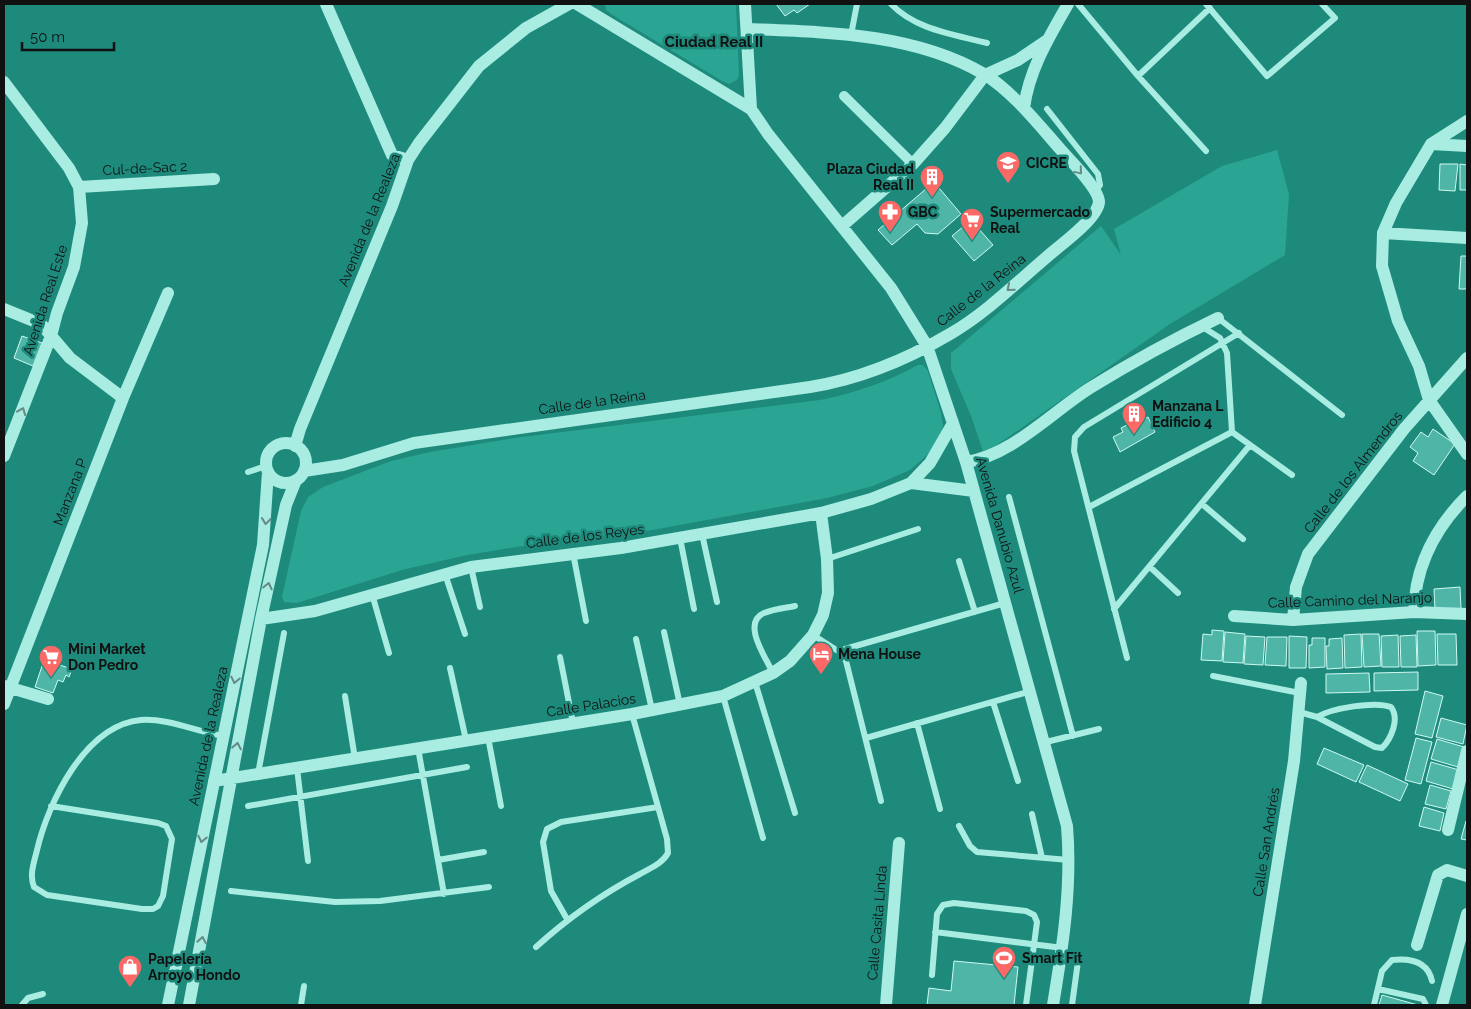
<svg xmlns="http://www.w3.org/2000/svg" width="1471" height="1009" font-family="Raleway,sans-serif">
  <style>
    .green { fill: #2aa593 }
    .building { fill: #4fb6a7; stroke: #cef9f2 }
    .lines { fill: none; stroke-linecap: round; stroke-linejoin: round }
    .service { stroke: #a9ece2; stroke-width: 6 }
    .pedestrian { stroke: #a9ece2; stroke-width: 10 }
    .minor { stroke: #a9ece2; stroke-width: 12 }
    .oneway { stroke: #658984 }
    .labels { text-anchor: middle; stroke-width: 5; stroke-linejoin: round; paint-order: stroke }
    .poi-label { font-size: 14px; font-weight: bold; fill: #111; stroke: #1d8a7c; text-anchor: start }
    .street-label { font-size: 14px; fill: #111; stroke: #1d8a7c }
    .neighbourhood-label { font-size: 15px; font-weight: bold; fill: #111; stroke: #1d8a7c }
  </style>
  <rect width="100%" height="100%" fill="#1d8a7c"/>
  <path class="green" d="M605,4H736L739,75L737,80L729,84L722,81L611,14L606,10Z
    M1277,150L1289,194L1285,255L1170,324L984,454L971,416L951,369V353L1101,226L1121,255L1114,229L1222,166Z
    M918,365H923L928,371L941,413L943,426L941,437L933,450L910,470L873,486L827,498L625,535L529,545L467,555L402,570L297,603L284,602L282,597L301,511L308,497L323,487L391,461L430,452L514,438L820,400C855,393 887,382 918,365Z"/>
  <path class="building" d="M776,4H810L797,13L794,10L785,16Z
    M1440,164H1458L1455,191L1439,190Z
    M1460,164L1467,165V190H1460Z
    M934,182L961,214L938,234L925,233L917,224L892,245L878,230Z
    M971,220L993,245L974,261L952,236Z
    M1461,256H1467V289H1459Z
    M22,336L42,343L33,366L14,358Z
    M1148,417L1155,432L1120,452L1113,437L1123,432L1121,428L1137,420L1138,423Z
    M1433,429L1455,444L1434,475L1413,461L1418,453L1410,447L1421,432L1428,437Z
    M1460,587L1461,609L1435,610L1434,589Z
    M1212,630L1224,631L1222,661L1201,660L1203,634L1212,635Z
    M1417,631H1435L1436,665L1418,666Z
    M1225,632L1245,634L1243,663L1223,662Z
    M1361,634L1362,667L1345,668L1344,635Z
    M1362,634H1379L1381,666L1364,667Z
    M1437,634H1456L1457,665H1438Z
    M1398,635L1399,667H1382L1381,636Z
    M1416,635L1417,667H1401L1400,636Z
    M1246,636L1265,637L1263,665L1244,664Z
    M1289,636L1307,637L1306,668H1289Z
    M1267,637H1287L1286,666L1265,665Z
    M1312,638H1325V667L1309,668V645H1312Z
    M1342,638L1343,668L1327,669L1326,646H1329V639Z
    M44,660L72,669L69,677L66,675L63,682L58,680L53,693L35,687Z
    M1418,672V690L1374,691V673Z
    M1369,673L1370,692L1326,693V674Z
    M1425,691L1443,696L1432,738L1415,734Z
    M1441,718L1467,725L1463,744L1436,737Z
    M1416,738L1432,742L1421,784L1405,780Z
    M1437,739L1464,747L1458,767L1431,759Z
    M1324,748L1364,765L1356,782L1317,764Z
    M1431,762L1459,770L1453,789L1426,781Z
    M1367,765L1408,784L1400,801L1359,782Z
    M1430,785L1451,791L1446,809L1425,804Z
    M1424,807L1444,813L1440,831L1419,826Z
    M1466,821H1467V840L1461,839Z
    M954,961L1018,967L1014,1005H927L929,988L951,991Z
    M1382,995L1418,1005H1379Z"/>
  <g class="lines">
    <path class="service" d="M891,4C916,30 953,34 987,43
      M1078,4L1138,76L1206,151
      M1206,4L1267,76L1335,18L1322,4
      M851,35L857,4
      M1138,76L1210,8
      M1047,109L1098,174L1100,185L1095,192
      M1218,318L1342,415
      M1201,326L1220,338L1227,353L1232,432
      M1232,432L1292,475
      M248,472L266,466
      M1009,497L1073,736
      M1202,504L1243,539
      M1089,507L1232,432
      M702,534L717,602
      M680,538L694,609
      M573,553L586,621
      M827,559L918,529
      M959,561L975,612
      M471,567L480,607
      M1150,567L1178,593
      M445,574L465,634
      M372,594L389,653
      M1114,609L1250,445
      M664,632L680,705
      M813,635L838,651L846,661L881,801
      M636,639L652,710
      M838,651L1005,603
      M560,657L573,723
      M1127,658L1074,451L1075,437L1084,427L1239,333
      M450,668L466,740
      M773,673C766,658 741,623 764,613C774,609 785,608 795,606
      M1213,676L1300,693
      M755,682L795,813
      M345,696L355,759
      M723,696L763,838
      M993,702L1018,781
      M1299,712L1317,717L1375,747L1382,748C1391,739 1400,719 1391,707C1375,701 1332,708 1317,717
      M917,723L940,809
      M488,737L501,806
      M866,738L1031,691
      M1046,742L1099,729
      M418,748L444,894
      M297,768L308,861
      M258,774L284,633
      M51,806L158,823L166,826L172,839L163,896L158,906L153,909H142L47,895L34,887C29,875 34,863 37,850C48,803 85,725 141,720C168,718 197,732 223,736
      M248,806L467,767
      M1032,814L1042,858
      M959,826L970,846L977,852L1069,860
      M438,860L484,852
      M231,891L335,902L380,901L489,887
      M567,919L551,891L543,842L547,829L561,822L658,807
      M935,932L1063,948
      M536,947C568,918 602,894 640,874C650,868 662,864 668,853L667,839L632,714
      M932,975L937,914L943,905L954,903L1026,911L1034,915L1037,922L1026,1005
      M1378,989L1423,999L1426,1005
      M22,1005L28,998L43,994
      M301,1005L304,986
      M1072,1005L1079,954
      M1374,1005L1382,971L1392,960C1411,958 1428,962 1432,981"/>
    <path class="pedestrian" d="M844,96L913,164"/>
    <path class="minor" d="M326,4L392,155L408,160
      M577,4L751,109L768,134L891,288L927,346L966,462L1067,826C1072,887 1063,945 1053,1005
      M745,4L751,109
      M4,82L69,168L79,187L82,223L74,267L57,313L51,336L4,456
      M1024,108C1029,70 1049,37 1068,4
      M1467,121L1431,144L1396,203L1383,233L1382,266L1398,321L1419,366L1429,400L1467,454
      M1431,144L1467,146
      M79,187L214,179
      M842,226L913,164L945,128L985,75L1018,60L1046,41
      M1383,233L1467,238
      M4,309L41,324L70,358L123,398
      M266 463a20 20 0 1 1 40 0a20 20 0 1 1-40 0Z
      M295,446L300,429L392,206L408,160L419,143L479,66L526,28L569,4
      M966,462C1011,456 1052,412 1090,388C1132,362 1174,339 1218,318
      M304,471L343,465L414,443L810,387C860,379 906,360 950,334C988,312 1021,278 1055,250C1066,241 1098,217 1099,202C1099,189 1070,160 1061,150C1039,125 1012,91 984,74C914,33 826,32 748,29
      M911,483L974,491
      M1414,612C1415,567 1435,528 1467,496
      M1234,616L1293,620L1414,612L1467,614
      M261,619L315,611L471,567L621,548L821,513L871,499L911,483L930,463L953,423
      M1293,620L1296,587L1308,554L1404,429L1467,358
      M4,686L48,699
      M4,704L123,398L168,293
      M214,781L632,714L723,696L773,673L790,661L813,635L823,615L828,593L827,559L821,513
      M1448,830L1467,751
      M1417,945L1438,875L1447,870L1467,876
      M168,1005L263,545L268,472
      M189,1005L261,619L286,505L296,480
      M886,1005L899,843
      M1255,1005L1294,761L1301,683
      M1442,1005L1467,914"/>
  </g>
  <defs><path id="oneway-chevron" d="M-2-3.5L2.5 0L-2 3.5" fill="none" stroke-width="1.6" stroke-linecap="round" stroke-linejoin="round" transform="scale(1.25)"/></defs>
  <g class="oneway">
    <use href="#oneway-chevron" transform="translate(1079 171) rotate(50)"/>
    <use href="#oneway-chevron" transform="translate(1010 288) rotate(140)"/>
    <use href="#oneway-chevron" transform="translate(22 411) rotate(-68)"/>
    <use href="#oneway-chevron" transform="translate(266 521) rotate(96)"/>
    <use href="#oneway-chevron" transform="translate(268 586) rotate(-78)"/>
    <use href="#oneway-chevron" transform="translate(235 680) rotate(102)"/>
    <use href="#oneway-chevron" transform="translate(237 746) rotate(-79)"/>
    <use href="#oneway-chevron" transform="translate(202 839) rotate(102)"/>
    <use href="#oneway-chevron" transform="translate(202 940) rotate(-80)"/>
  </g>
  <defs>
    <symbol id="school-pin" viewBox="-11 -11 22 30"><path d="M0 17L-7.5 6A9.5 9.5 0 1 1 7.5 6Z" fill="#fb6967" stroke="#1d8a7c"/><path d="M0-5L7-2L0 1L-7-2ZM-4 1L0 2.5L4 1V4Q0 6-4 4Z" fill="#fff"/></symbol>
    <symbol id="building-pin" viewBox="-11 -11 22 30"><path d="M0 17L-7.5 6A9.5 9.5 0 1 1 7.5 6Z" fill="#fb6967" stroke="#1d8a7c"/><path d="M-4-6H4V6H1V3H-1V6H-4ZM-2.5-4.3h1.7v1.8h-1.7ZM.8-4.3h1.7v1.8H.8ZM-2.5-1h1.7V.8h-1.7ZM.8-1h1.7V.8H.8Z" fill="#fff"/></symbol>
    <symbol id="pharmacy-pin" viewBox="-11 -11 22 30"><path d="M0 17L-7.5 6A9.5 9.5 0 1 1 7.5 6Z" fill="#fb6967" stroke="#1d8a7c"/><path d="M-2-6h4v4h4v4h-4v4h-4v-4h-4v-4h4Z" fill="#fff"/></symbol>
    <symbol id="supermarket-pin" viewBox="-11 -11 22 30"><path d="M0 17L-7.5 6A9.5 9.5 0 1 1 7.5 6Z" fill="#fb6967" stroke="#1d8a7c"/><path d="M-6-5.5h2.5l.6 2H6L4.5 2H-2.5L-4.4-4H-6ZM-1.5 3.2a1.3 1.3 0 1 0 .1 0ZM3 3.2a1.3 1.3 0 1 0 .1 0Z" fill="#fff"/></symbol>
    <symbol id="hotel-pin" viewBox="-11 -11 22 30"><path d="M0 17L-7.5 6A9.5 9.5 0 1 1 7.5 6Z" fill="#fb6967" stroke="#1d8a7c"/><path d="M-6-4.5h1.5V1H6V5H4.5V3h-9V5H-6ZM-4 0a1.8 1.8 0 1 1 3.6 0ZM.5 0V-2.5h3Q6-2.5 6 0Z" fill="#fff"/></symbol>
    <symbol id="stadium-pin" viewBox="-11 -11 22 30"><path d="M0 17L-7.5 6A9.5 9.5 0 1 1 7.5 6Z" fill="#fb6967" stroke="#1d8a7c"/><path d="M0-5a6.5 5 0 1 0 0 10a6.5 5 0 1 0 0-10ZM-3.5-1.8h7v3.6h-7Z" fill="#fff"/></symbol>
    <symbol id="shop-pin" viewBox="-11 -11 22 30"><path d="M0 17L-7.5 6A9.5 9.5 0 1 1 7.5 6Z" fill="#fb6967" stroke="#1d8a7c"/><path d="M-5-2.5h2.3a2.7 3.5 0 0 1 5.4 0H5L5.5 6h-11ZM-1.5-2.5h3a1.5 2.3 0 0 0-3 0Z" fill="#fff"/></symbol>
  </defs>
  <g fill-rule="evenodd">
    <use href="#school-pin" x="994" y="149" width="28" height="38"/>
    <use href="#building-pin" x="918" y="163" width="28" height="38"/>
    <use href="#pharmacy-pin" x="876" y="198" width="28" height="38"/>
    <use href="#supermarket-pin" x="958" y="206" width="28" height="38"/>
    <use href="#building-pin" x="1120" y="400" width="28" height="38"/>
    <use href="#hotel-pin" x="807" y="640" width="28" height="38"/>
    <use href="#supermarket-pin" x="37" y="643" width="28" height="38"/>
    <use href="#stadium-pin" x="990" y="944" width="28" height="38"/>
    <use href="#shop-pin" x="116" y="953" width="28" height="38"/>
  </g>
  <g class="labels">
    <g class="poi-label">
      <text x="1026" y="168">CICRE</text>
      <text x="914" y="174" text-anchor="end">Plaza Ciudad<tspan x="914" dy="16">Real II</tspan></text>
      <text x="908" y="217">GBC</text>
      <text x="990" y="217">Supermercado<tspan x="990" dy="16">Real</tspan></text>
      <text x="1152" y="411">Manzana L<tspan x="1152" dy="16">Edificio 4</tspan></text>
      <text x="68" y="654">Mini Market<tspan x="68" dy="16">Don Pedro</tspan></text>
      <text x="838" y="659">Mena House</text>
      <text x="1022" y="963">Smart Fit</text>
      <text x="148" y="964">Papelería<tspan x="148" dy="16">Arroyo Hondo</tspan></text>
    </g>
    <g class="street-label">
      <text transform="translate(145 168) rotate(-3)" y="5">Cul-de-Sac 2</text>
      <text transform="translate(369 220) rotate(-68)" y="5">Avenida de la Realeza</text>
      <text transform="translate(981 290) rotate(-38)" y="5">Calle de la Reina</text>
      <text transform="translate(45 300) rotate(-72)" y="5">Avenida Real Este</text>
      <text transform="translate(592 402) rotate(-8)" y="5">Calle de la Reina</text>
      <text transform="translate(1353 472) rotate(-52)" y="5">Calle de los Almendros</text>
      <text transform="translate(70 492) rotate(-69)" y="5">Manzana P</text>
      <text transform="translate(1000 525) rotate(74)" y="5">Avenida Danubio Azul</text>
      <text transform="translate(585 536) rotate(-7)" y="5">Calle de los Reyes</text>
      <text transform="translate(1350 600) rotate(-2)" y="5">Calle Camino del Naranjo</text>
      <text transform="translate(591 705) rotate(-9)" y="5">Calle Palacios</text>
      <text transform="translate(208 736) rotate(-78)" y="5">Avenida de la Realeza</text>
      <text transform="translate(1266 842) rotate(-81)" y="5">Calle San Andrés</text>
      <text transform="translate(877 923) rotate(-85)" y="5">Calle Casita Linda</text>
    </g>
    <g class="neighbourhood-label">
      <text x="714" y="47">Ciudad Real II</text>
    </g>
  </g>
  <rect width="1471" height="1009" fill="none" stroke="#111111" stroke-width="10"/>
  <path d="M22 42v8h92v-8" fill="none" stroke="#111111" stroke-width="2.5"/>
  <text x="30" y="42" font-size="15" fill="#111111" stroke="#1d8a7c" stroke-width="4" paint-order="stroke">50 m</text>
</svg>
